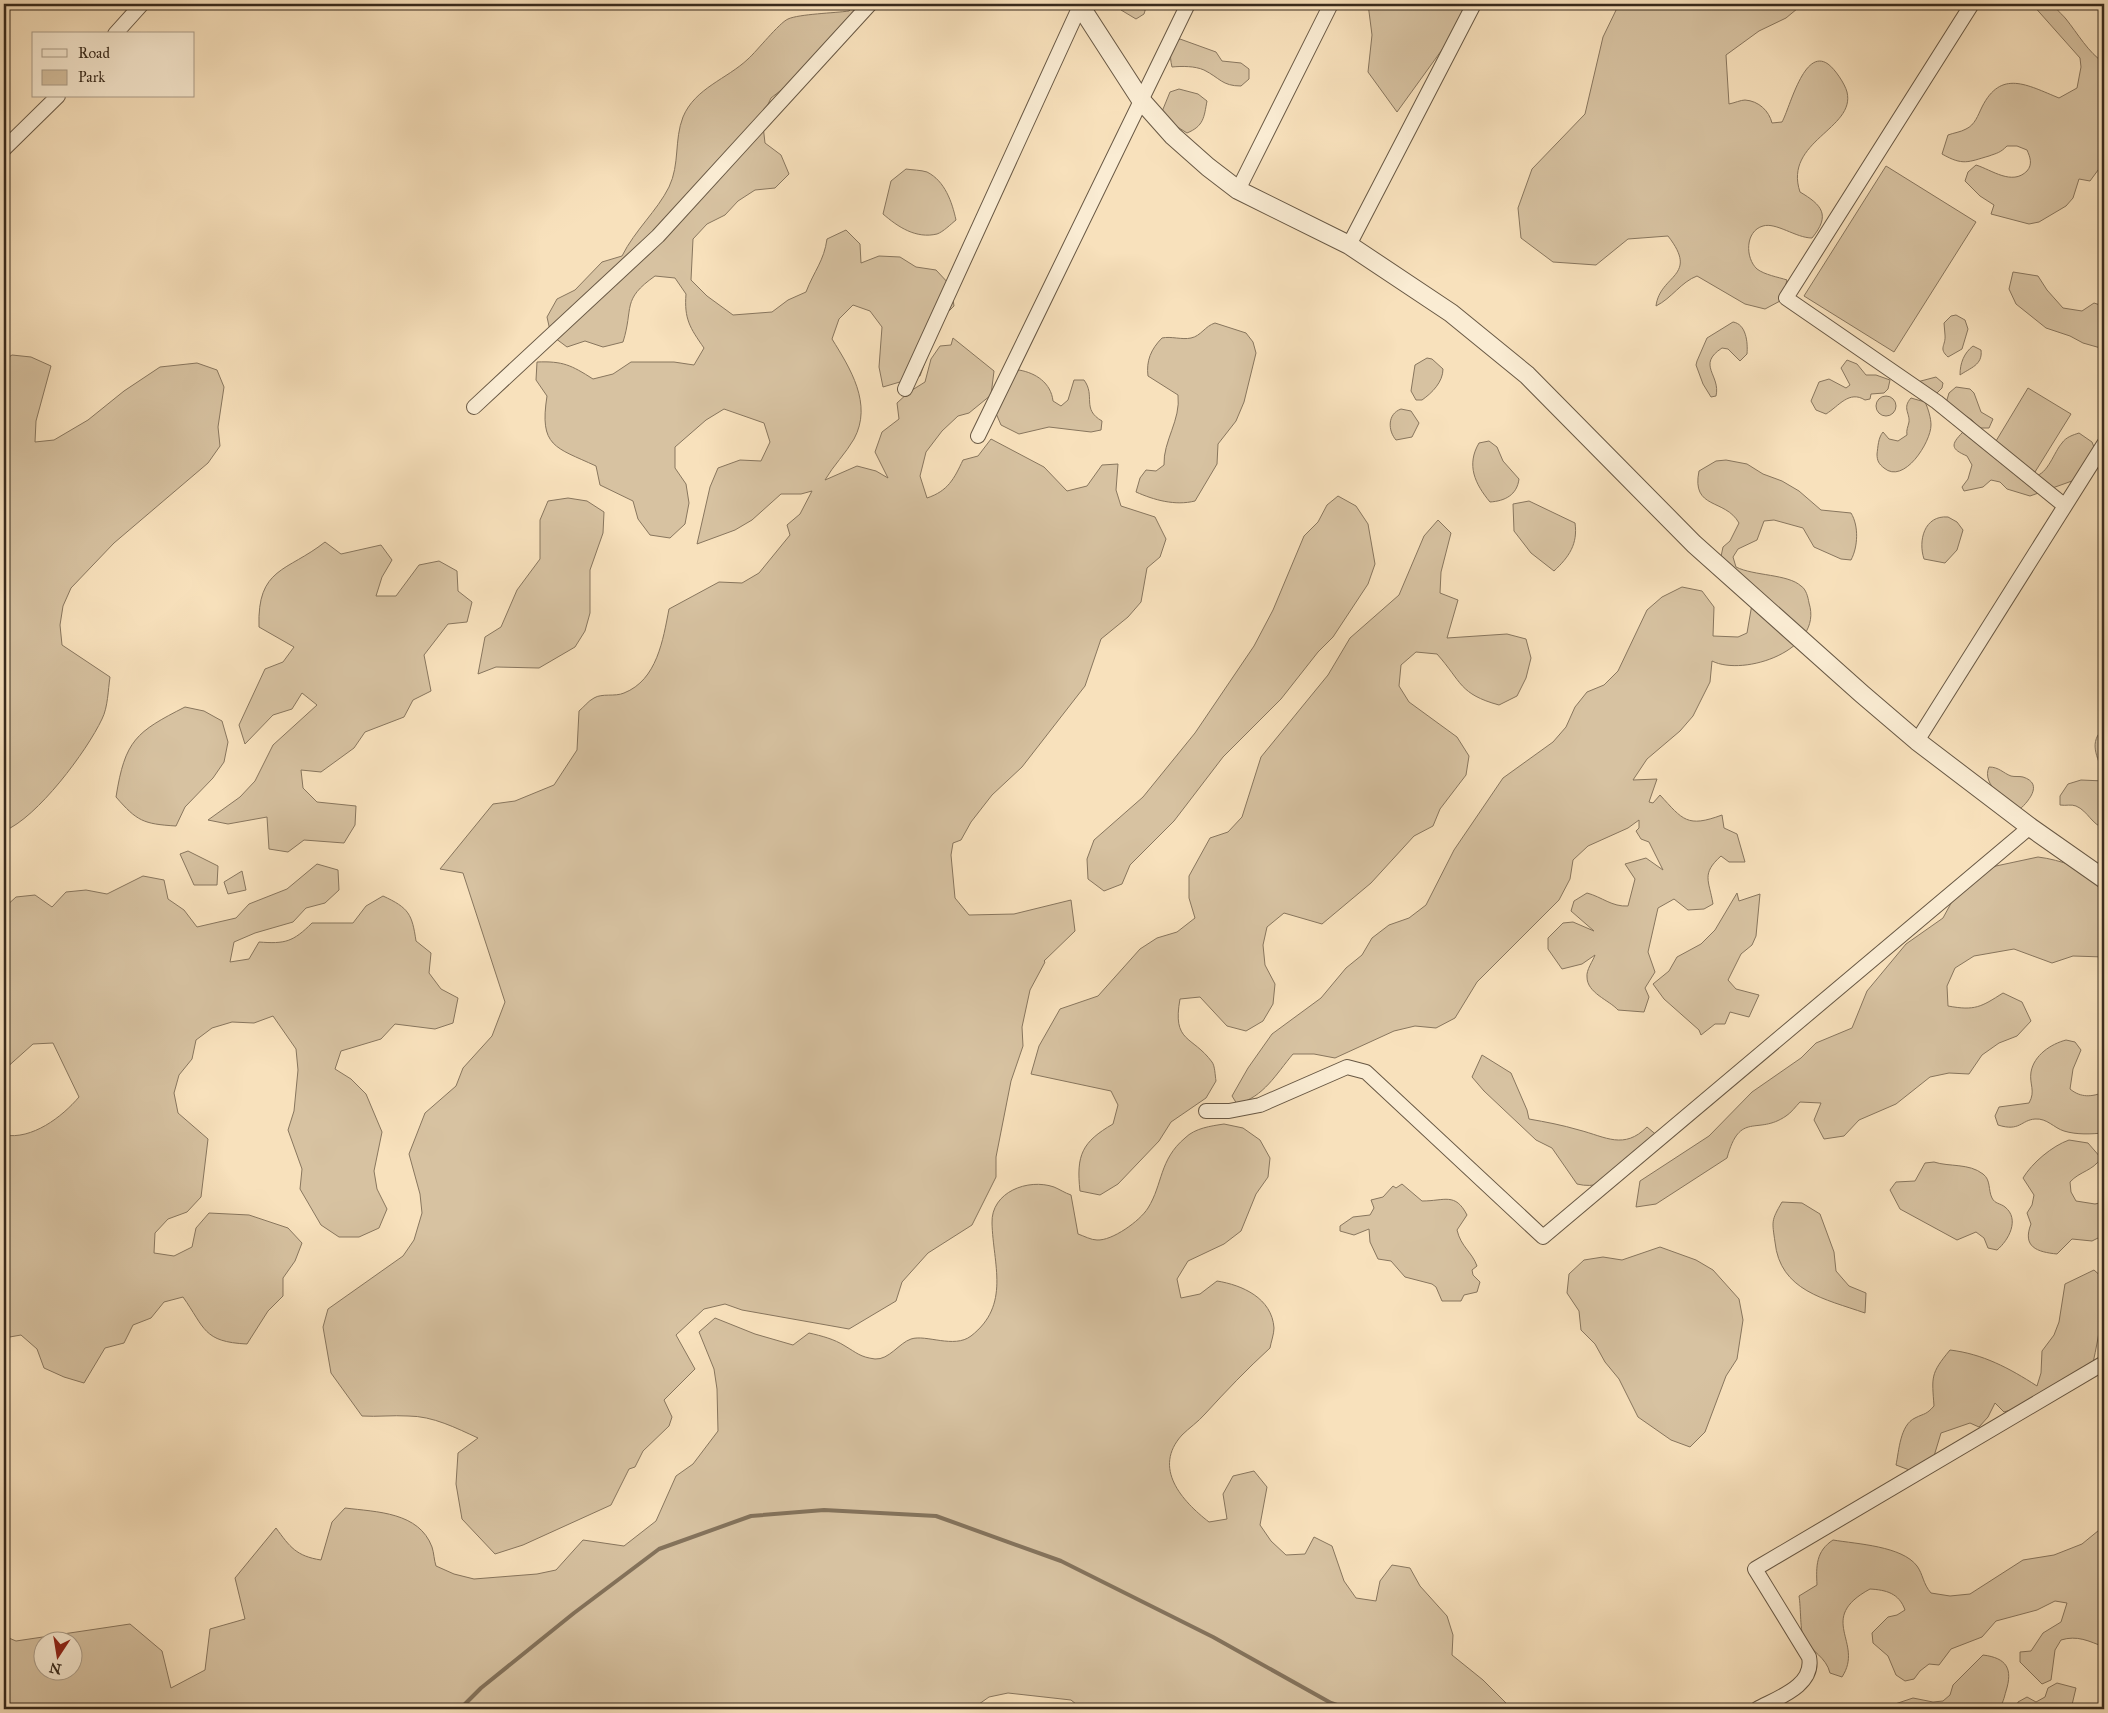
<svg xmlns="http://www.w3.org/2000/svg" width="2108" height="1713" font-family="'IM FELL Great Primer',serif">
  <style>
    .green { fill: #d7c2a1; stroke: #88765e; fill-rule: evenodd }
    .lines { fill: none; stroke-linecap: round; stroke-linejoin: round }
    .stream { stroke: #84735c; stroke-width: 4 }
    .minor-casing { stroke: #685844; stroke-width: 16 }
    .tertiary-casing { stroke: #685844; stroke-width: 20 }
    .minor { stroke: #faecd3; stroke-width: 14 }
    .tertiary { stroke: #faecd3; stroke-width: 18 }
  </style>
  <rect width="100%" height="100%" fill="#f8e1bc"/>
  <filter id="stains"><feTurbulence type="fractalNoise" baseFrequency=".004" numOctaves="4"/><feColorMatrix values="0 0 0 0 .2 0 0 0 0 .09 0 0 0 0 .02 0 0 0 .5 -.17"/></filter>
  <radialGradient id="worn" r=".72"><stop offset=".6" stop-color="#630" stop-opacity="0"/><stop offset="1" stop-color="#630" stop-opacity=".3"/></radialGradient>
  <path class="green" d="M854,4H870L834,49L771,98L762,117L765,143L781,155L789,174L775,188L755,190L738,201L725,215L707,224L693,239L691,280L707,296L733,315L772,312L788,300L806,292C814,271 824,261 827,239L846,230L860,244L861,263L879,256L900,257L916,267L936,270L951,286L954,306L940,320L920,376L883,387L879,367L882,327L870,311L853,305L839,319L832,339C850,368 873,404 854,439C846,453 833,466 825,480L857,466L876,471L888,478L875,452L882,432L899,419L897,403L909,392L925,382L931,359L940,346L951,345L953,338L994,371L991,395L969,413L958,416L942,431L926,452L920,476L927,498C948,491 954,479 963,460L978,456L991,439L1044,467L1067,491L1087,486L1102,465L1118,464L1116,490L1121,506L1155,517L1166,539L1160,557L1147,568L1141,602L1128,617L1101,639L1085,686L1022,767L992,795L971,822L961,840L953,843L951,855L955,898L969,915L1014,914L1071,900L1075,931L1044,961L1045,962L1030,990L1022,1027L1023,1046L1011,1081L996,1157V1177L972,1225L928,1253L902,1282L896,1301L849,1329L742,1310L725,1304L704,1309L676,1335L695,1369L664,1400L672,1417L669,1426L643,1451L635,1467L629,1469L611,1505L523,1545L495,1554L462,1519L456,1484L458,1453L478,1438C456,1428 433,1416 408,1416C393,1415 377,1417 362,1416L331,1373L323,1327L328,1309L403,1256L414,1240L422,1213L420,1194L409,1154L425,1113L456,1086L463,1068L492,1036L505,1002L463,873L440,869L493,804L515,801L554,785L577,750L579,711C584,707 588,701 594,698C602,693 615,697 624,693C657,680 663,640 669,609L719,582L742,583L759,573L790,535L787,525L800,514L812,491L801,494H781L752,520L735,530L697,544L710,487L718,468L740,460L761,461L770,442L764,423L724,409L706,420L675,447V468L686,484L689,503L685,524L670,538L650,535L638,519L633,501L600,485L596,466C555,447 539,447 547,396L536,380L537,362C563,361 571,365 593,379L613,374L631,362H674L694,365L704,348C690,328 684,319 686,294L675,278L655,276C621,300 634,307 623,342L603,347L585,341L567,347L551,335L547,317L557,299L575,290L602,262L622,256C635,230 657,211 669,187C680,164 674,140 683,117C695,88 727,79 748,59C757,51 779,23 788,19C799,14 835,13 849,11Z
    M1120,4H1147L1144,14L1136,19L1121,10Z
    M1368,4H1475L1397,112L1368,72L1372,35Z
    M1619,4H1803L1786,18L1759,31L1726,55L1729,104C1734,103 1741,100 1745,100C1759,101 1769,111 1772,123L1782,122C1790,108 1804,47 1828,64C1835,69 1845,84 1847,92C1856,129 1783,141 1800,192C1822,205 1831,215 1812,238C1796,238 1776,222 1763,226C1745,231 1745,258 1757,269C1765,275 1778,277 1787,280L1782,300L1765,309L1745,304L1697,276C1681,282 1672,298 1656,306C1660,274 1700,277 1668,236L1628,239L1596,265L1553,262L1521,238L1518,208L1532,169L1585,114L1603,37Z
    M2032,4H2054C2057,11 2061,13 2066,19C2078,34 2088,52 2104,63V162L2090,181L2079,179L2073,198L2066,206L2039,222L2029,224L1991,214L1994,205L1980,196L1965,181L1968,172L1976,165C1992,170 2012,186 2027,171C2033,164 2030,157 2027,150L2017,146H2007C2000,153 1997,153 1989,156C1968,162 1963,166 1942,154L1948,135C1953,133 1961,132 1966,129C1975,125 1978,115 1982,107C2001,69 2027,85 2059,98L2077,88L2081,67L2080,58Z
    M1180,39L1216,52L1222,61L1241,63L1249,69V79L1241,86C1222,86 1220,78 1204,70C1195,66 1182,66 1172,67C1169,54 1170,48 1180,39Z
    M1179,89L1198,94L1207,101C1204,117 1204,126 1187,133L1168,121L1161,114L1170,92Z
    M1886,166L1976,222L1894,352L1804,296Z
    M906,169C912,170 921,170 927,172C945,181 952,202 956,220C951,224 943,232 937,234C916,239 898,227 883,214L891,181Z
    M2013,272L2038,276L2047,290L2063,308L2082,311L2094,303L2103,306L2104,349L2083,343L2070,336L2046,328L2016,304L2009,289Z
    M1956,315L1965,320L1968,329L1962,349L1948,357C1938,348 1946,346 1945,335C1945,331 1944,327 1944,323L1951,316Z
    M1733,322C1746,324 1748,342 1747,354L1740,361L1728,349L1722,348C1696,365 1721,375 1716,396L1711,397L1703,384L1696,365L1697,361L1707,338Z
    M1215,323L1246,333L1253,342L1256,353L1244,402L1236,421L1218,444L1217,464L1195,501C1175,506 1154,500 1136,492L1140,478L1146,470L1156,471L1164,465C1163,441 1181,420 1178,395L1148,376C1146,361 1151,349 1162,338C1171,336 1182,340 1191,338C1201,336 1205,326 1215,323Z
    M1973,346L1981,350C1983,365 1970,368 1960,375C1960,363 1964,353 1973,346Z
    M12,355L31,357L51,366L36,421L35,442L54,440L88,420L124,391L160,367L197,363L217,370L224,387L218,427L220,446L208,463L114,543L71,588L63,606L60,625L62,645L110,677C108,690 108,707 102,719C87,751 37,818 4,831V360Z
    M1427,358L1432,359L1443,369C1443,382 1432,393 1422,400H1416L1411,391L1415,365Z
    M1847,360L1857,364L1866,375H1876L1890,380L1888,389L1884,393L1871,394L1870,399L1865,400C1849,390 1839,406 1826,414L1816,410L1811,401L1819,382L1829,379L1846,388L1850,385L1841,368Z
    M1019,370C1036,373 1051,383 1053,401L1061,406L1068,400L1074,380H1084C1096,396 1081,409 1102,421L1101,430L1091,432L1049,427L1019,434L1001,425L995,411L1011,376Z
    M1936,377L1943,383L1942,388L1935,395L1917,382Z
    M1956,387L1970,389L1974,393L1981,412L1993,419L1989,428H1979L1972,420L1946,403L1949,393Z
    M2028,388L2071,414L2035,472L1993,446Z
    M1876 406a10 10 0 1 1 20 0a10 10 0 1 1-20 0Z
    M1911,398L1925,402C1928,408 1931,418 1931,425C1931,442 1904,485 1884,468C1879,464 1877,461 1877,454C1878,447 1878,438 1883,432L1889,439L1898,441L1907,435C1906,430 1908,427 1909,422C1910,413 1902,408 1911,398Z
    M1401,409L1411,411L1419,423L1412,437L1396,440C1388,431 1387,414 1401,409Z
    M1963,432L2035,476C2048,474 2054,452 2062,443C2066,437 2073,435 2079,433L2092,442L2094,447L2093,457L2072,481L2030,496L2007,489L2000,482L1991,480L1983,487L1964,491L1962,487L1968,479L1972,465L1967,456C1951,449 1950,445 1963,432Z
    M1489,441L1497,447L1503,461L1519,479C1517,495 1505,501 1490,502C1475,484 1466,465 1479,443Z
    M1726,460L1747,464L1763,474L1782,481L1799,491L1821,510L1851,513C1859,526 1858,547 1851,560L1841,559L1814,547L1803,528L1774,520L1764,521L1757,540L1738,549L1733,557L1736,567C1754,576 1788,574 1801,586C1806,589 1808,597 1809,603C1824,650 1744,677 1712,661L1710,682L1693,716L1680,731L1647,759L1633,780L1657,779L1649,802L1653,803L1660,795C1683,820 1687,828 1722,815L1724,828L1737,834L1745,862H1729L1721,856C1701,874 1709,880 1713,904L1704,909L1688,910L1674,899L1658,908L1648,952L1655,972L1645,988L1649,997L1644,1012L1618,1010C1609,1000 1587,993 1587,977C1586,970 1593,961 1595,955L1582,964L1562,969L1548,949V938L1563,923L1573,922L1594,931L1571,911L1574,901L1587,893C1602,897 1612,907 1628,906L1635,879L1625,864L1646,858L1663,870L1649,842L1641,839L1636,831L1639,828V820L1628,828L1588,846L1573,860L1570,879L1559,900L1477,982L1455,1018L1436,1028L1415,1026L1394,1031L1335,1058L1314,1054H1293C1276,1074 1264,1097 1237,1104L1232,1096L1248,1068L1272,1034L1321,998L1346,968L1362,955L1372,938L1389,925L1409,918L1426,905L1454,850L1503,778L1553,742L1566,727L1575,707L1587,692L1604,685L1618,671L1647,610L1662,597L1682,587L1702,591L1714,607L1713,636L1738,637L1747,633L1752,604L1719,566L1723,547L1730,541L1739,523C1725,498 1691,510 1699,471L1716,461Z
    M1338,496L1356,506L1368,524L1375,564L1368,584L1333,637L1318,652L1281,699L1223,757L1174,821L1130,865L1122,884L1104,891L1088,879L1087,859L1094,840L1143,797L1195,733L1254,646L1273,610L1304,536L1318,522L1327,505Z
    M568,498L587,501L604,512L603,533L590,570V613L585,631L575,647L539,668L496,667L478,674L485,637L501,627L517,590L540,559V520L548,501Z
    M1529,501L1575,523C1578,544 1569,557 1554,571L1531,553L1514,531L1513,504Z
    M1948,517L1957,522L1963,530L1957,550L1945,563L1924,559C1918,541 1924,515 1948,517Z
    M1438,520L1451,533L1441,572L1440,593L1458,600L1447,638L1507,634L1526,639L1531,658L1526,678L1517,696L1499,705C1459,694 1462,682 1437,654L1416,652L1401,665L1399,686L1409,702L1457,737L1469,756L1466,775L1440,809L1433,826L1414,836L1371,883L1322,924L1284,913L1267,927L1263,945L1265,965L1275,984L1273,1004L1263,1021L1246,1031L1227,1026L1200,997L1180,999C1172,1043 1192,1035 1212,1062C1215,1066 1215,1075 1216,1081L1206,1098L1171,1122L1159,1141L1118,1184L1100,1195L1080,1191C1076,1155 1082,1142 1113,1124L1118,1105L1111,1091L1031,1074L1039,1046L1060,1009L1098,996L1140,949L1157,938L1177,932L1195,918L1189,898V876L1210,838L1228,832L1242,817L1261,757L1328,675L1350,638L1399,595L1424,536Z
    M325,542L341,554L381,545L392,560L382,577L376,596H396L419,565L439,561L457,571L458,591L472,602L467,622L448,624L424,655L431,691L413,700L404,717L365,732L354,748L321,772L301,770L303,788L317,802L356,806L355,825L344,843L304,840L288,852L269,849L267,817L228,824L208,820L240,797L255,781L273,745L317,705L302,693L292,709L273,715L245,744L239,725L265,669L283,662L294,647L259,627C257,567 287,572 325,542Z
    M185,707L204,711L222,721L228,742L224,762L213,778L185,807L176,826C143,824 137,821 116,797C125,740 136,732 185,707Z
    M2104,728V774C2097,757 2088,742 2104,728Z
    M1989,767C1999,767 2003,773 2011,776C2015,777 2019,776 2023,777C2045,784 2027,803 2018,811C2007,801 1981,785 1989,767Z
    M2081,780L2104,781V828C2092,825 2088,811 2076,806C2071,804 2066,806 2060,805V796L2068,784Z
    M188,851L218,866L217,885H194L180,854Z
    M2038,857C2062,860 2082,869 2104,879V957L2073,956L2052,963L2014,949L1974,956L1955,968L1947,986L1948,1006C1975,1011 1981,1007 2003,993L2022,1002L2031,1021L2017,1036L1999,1043L1982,1055L1969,1074L1949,1073L1930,1077L1896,1104L1859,1120L1844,1136L1824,1139L1814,1120L1821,1103L1800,1102C1796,1106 1791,1113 1786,1116C1757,1136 1740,1110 1727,1158L1656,1204L1636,1207L1640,1181L1709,1136L1752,1092L1801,1058L1816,1043L1852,1028L1867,991L1906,944L1943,918L1962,883L1996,866Z
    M317,864L338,870L339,890L325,903L306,908L293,922L255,933L234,942L230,962L249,959L259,942C285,944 293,942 312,923H353L366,906L383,896C409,908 412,914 416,941L431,953L429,973L441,989L458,998L453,1023L435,1029L395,1024L381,1039L341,1051L335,1069L351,1079L366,1094L382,1132L374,1171L377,1189L387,1209L379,1228L359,1237H339L321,1225L300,1189L302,1169L288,1130L294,1111L298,1070L296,1049L273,1016L254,1023L232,1022L212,1028L196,1040L192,1059L179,1075L174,1093L178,1113L208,1139L201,1197L187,1212L168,1219L155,1233L154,1253L174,1256L192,1247L196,1228L209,1213L249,1215L288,1228L302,1243L295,1261L283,1278V1296L268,1311L247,1344C203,1342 205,1328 183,1297L164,1302L151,1318L133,1325L124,1343L105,1348L84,1383L64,1377L44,1368L37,1349L21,1335L4,1338V1135C32,1140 62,1117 79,1097L53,1043L33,1044L4,1070V908L16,897L35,895L52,907L66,892L86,890L107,894L143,876L164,880L168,899L184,910L197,927L236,918L249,904L287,889Z
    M242,871L246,890L228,894L224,882Z
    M1737,893L1739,901L1760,894L1756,936L1752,945L1741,954L1728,980L1736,989L1759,995L1749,1017L1730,1012L1725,1024H1715L1701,1035L1699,1030L1664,999L1653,984L1669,971L1677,957L1701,944L1715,930Z
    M2066,1040L2075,1042L2081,1050L2073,1069L2070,1089C2081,1098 2092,1097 2104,1092V1133C2091,1134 2077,1135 2064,1131C2054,1128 2047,1118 2035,1119C2021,1120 2020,1132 1998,1125L1995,1116L1999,1107L2029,1103C2036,1091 2029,1084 2031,1072C2034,1055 2051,1044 2066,1040Z
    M1482,1055L1511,1073L1527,1110L1529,1119C1546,1122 1562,1125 1579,1130C1606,1137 1624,1150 1647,1127L1659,1137C1636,1158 1612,1193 1577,1184L1552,1148L1536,1140L1484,1091L1472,1077Z
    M1224,1124L1243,1128L1260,1140L1270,1158L1268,1177L1256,1194L1241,1231L1224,1244L1188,1261L1177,1279L1181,1298L1200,1294L1217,1281C1242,1285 1272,1298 1274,1328C1274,1334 1271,1342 1270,1348C1247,1369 1226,1391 1205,1414C1198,1422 1189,1428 1182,1435C1152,1468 1182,1501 1209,1522L1227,1519L1223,1494L1233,1476L1254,1471L1267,1487L1260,1525L1271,1541L1286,1555L1305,1554L1314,1537L1332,1546L1344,1581L1356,1598L1376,1601L1380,1581L1392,1565L1410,1568L1420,1586L1447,1616L1453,1635L1452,1655L1483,1680L1512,1709H1082L1071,1700L1008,1693L989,1697L972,1709H4V1636L16,1641L130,1624L162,1651L171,1688L205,1670L210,1629L245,1619L235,1578L276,1528C290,1547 296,1556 321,1560L332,1522L345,1508C377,1512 419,1512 432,1547C434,1553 434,1560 436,1566L454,1574L474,1579L537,1574L556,1570L583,1540L624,1546L656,1521L676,1476L693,1464L718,1431L717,1389L714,1369L699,1332L715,1318L755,1334L793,1345L809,1333C822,1336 834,1339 845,1346C857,1353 860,1357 875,1359C889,1360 899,1343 911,1339C926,1334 954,1349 971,1336C1011,1305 993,1264 992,1223C991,1192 1028,1178 1054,1187C1059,1189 1065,1193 1071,1195L1078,1234C1084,1236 1091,1240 1097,1240C1112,1241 1140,1221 1148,1208C1163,1184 1159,1160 1185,1138C1195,1128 1211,1126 1224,1124ZM42,1640H72V1670H42Z
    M2069,1140L2088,1143L2101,1158C2093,1171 2080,1171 2070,1182L2071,1192L2076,1201L2095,1204L2104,1202V1235L2092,1241L2072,1239L2057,1254C2037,1252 2022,1247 2031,1224L2027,1213L2032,1205L2034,1195L2023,1178C2032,1163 2052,1146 2069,1140Z
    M1934,1162C1949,1167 1969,1163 1983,1174C1991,1180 1988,1190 1992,1198C1995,1204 2000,1203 2005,1207C2020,1219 2009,1240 1997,1250L1988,1248L1984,1238L1976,1232L1957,1240L1900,1209L1890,1190L1896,1182L1915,1181L1925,1163Z
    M1402,1184L1422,1201C1445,1201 1455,1192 1467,1215L1457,1230C1461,1247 1472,1252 1477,1266L1472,1270L1473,1275L1480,1282L1477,1292L1464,1295L1461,1301H1442L1436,1287L1432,1284L1405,1277L1391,1261L1378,1259L1370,1242L1369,1229L1354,1235L1340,1231V1226L1353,1217L1370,1215L1374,1208L1371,1200L1383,1197L1393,1186L1396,1188Z
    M1782,1202L1802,1203L1820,1214L1834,1252L1836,1271L1849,1286L1866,1293L1865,1313C1825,1299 1780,1291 1775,1242C1772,1221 1771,1221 1782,1202Z
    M1660,1247L1696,1260L1713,1270L1739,1299L1743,1320L1737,1359L1726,1376L1705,1432L1690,1447L1671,1440L1638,1417L1619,1379L1605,1362L1595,1344L1581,1330L1579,1311L1567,1293L1569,1274L1584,1260L1603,1257L1622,1260Z
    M2094,1270L2104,1279C2104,1307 2099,1335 2093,1363L2042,1400L2004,1412L1995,1403L1988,1417L1979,1427L1970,1423L1941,1433L1931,1466L1912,1471L1896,1465C1899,1451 1900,1425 1915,1418C1925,1413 1926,1415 1934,1406C1932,1377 1930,1374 1950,1350C1983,1354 2009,1368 2037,1386L2041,1373L2042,1351L2054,1335L2059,1322L2065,1284Z
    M2104,1526V1647C2089,1641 2077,1635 2061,1640L2055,1650L2051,1680L2042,1684L2020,1662V1652L2031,1651L2043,1633L2061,1622L2067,1603L2055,1601L2037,1610L1996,1621L1982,1637L1951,1649L1939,1665L1929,1664L1920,1671L1914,1679L1905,1681L1896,1675L1888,1656L1873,1643L1872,1633L1888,1617L1897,1615L1905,1610C1899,1593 1886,1590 1870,1589C1815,1619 1865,1642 1842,1677L1830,1673C1826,1657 1812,1652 1804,1639C1800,1633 1801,1607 1799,1596L1817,1585C1816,1566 1816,1551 1833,1540C1857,1544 1902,1546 1917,1566C1923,1574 1923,1584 1931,1593L1950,1596L1970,1594L2023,1560L2054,1555L2082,1544Z
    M1983,1655C2007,1658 2013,1669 2006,1691C2004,1698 2003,1704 1998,1709H1893L1895,1704L1913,1698L1933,1702L1943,1701L1950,1695L1953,1685Z
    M2057,1683L2076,1688L2071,1709H2016L2018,1702L2027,1697L2036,1702L2045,1697L2048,1688Z"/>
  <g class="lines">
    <path class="stream" d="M460,1709L481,1688L574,1613L659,1549L751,1516L824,1510L936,1516L1061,1561L1213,1637L1331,1703L1349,1709"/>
    <defs>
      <path id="minor" d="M1972,4L1786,298L1937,402L2065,506
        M115,34L142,4
        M4,149L58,96
        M1238,190L1331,4
        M1349,245L1474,4
        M905,389L1080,6
        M474,407L658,236L870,4
        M978,436L1188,4
        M1917,741L2104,444
        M1206,1111H1229L1260,1105L1347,1067L1366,1072L1543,1237L2030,827
        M1757,1709C1777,1698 1815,1686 1809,1657L1755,1569L2104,1363"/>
      <path id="tertiary" d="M1079,4L1141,100L1173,136L1208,167L1238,190L1349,245L1451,313L1527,375L1694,544L1862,694L1917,741L2030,827L2104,879"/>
    </defs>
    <use href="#minor" class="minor-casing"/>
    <use href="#tertiary" class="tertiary-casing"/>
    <use href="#minor" class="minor"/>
    <use href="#tertiary" class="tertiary"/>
  </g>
  <rect width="2108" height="1713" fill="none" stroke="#f8e1bc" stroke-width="20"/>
  <rect x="5" y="5" width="2098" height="1703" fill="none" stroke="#382a1c" stroke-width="2.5"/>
  <rect x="10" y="10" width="2088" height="1693" fill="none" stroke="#382a1c"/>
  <rect x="32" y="32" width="162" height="65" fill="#faecd3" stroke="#ac9e8a"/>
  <rect x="42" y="49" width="25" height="8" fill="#faecd3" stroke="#ac9e8a"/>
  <text x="78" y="58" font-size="15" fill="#382a1c">Road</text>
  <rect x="42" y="70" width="25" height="15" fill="#d7c2a1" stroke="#ac9e8a"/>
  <text x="78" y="82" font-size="15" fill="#382a1c">Park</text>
  <g transform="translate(58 1656) rotate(192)"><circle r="24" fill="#faecd3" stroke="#ac9e8a"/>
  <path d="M0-4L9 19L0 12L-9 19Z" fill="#8f2418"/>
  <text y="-8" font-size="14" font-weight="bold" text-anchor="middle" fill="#382a1c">N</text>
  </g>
  <rect width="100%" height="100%" filter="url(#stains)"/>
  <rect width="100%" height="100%" fill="url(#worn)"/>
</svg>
